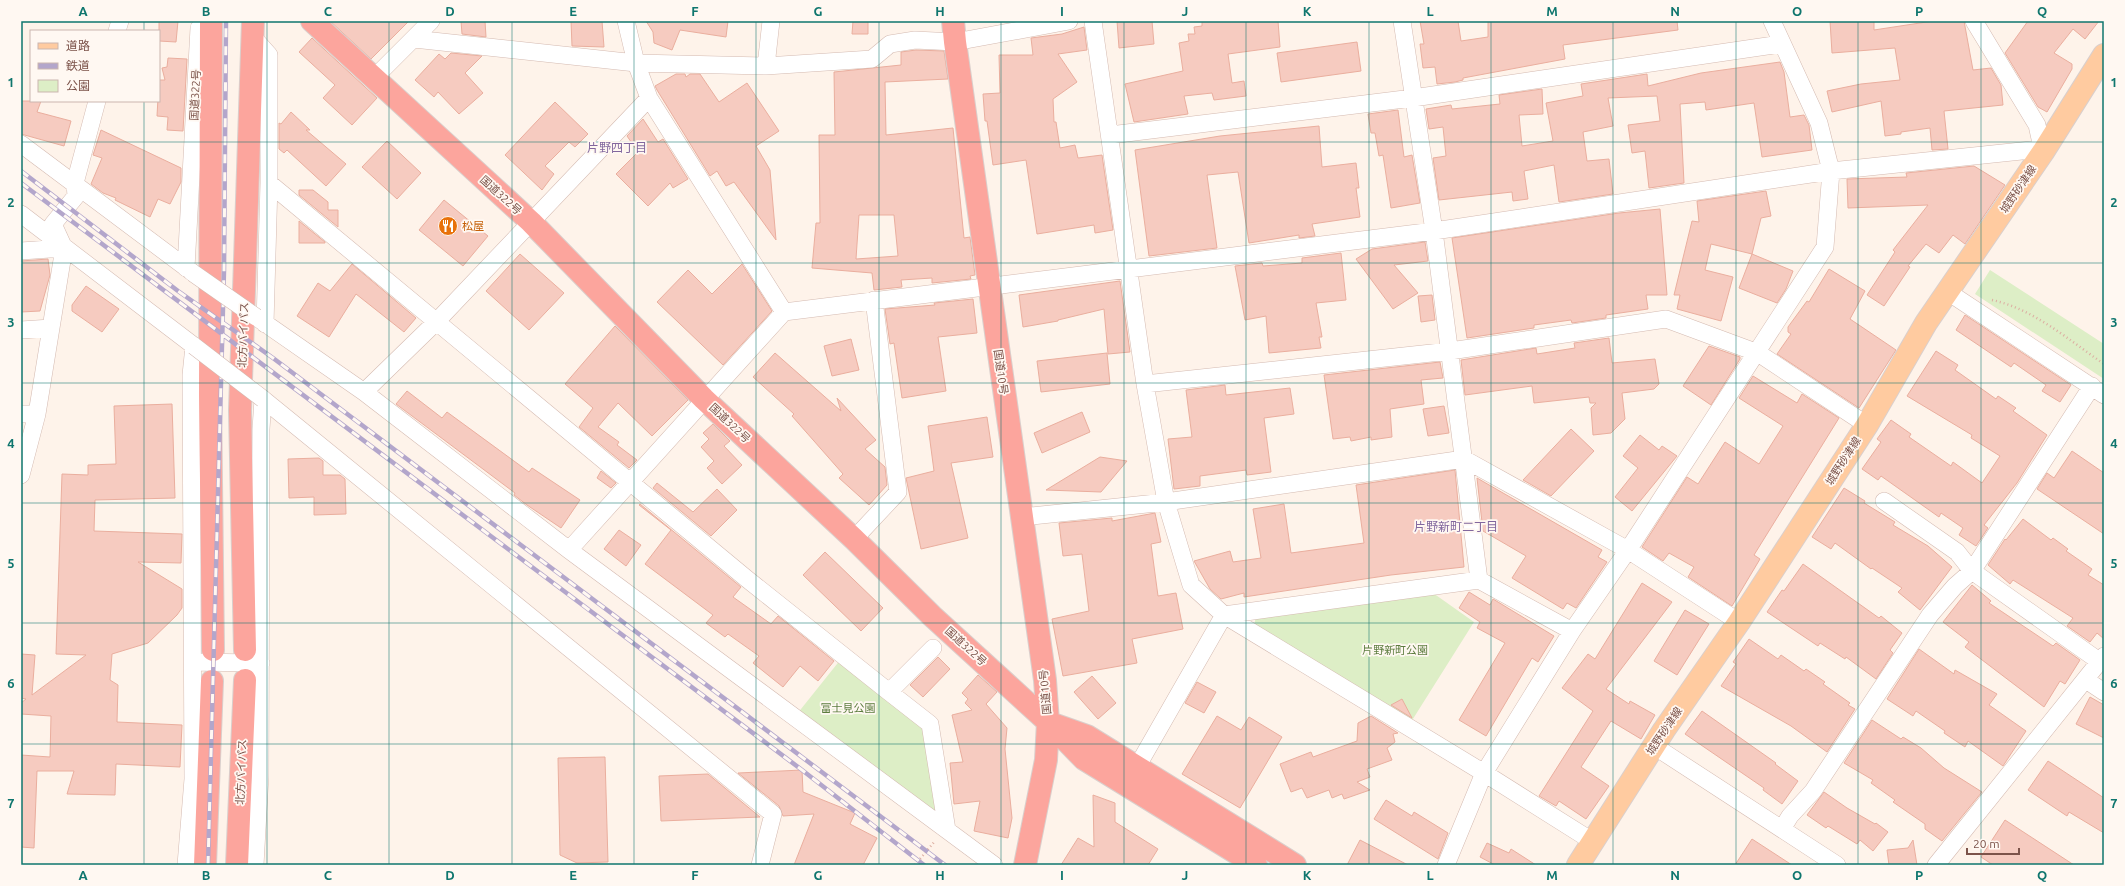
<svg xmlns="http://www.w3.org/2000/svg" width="2125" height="886" font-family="Ubuntu,'Noto Sans JP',sans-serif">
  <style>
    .green { fill: #ddeec6 }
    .building { fill: #f6cbc0; stroke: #eaae9e; fill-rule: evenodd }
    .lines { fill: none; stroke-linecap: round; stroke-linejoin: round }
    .minor-casing { stroke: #d4bab1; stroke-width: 18 }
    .major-casing { stroke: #dacfcc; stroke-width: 24 }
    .highway-casing { stroke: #dacfcc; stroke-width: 24 }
    .path { stroke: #dcaea1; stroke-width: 2.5; stroke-dasharray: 1 3; stroke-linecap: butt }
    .minor { stroke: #fff; stroke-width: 17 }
    .major { stroke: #ffcba0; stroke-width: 22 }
    .highway { stroke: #fca59d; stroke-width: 22 }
    .rail-casing { stroke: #b3a6cb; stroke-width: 4.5 }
    .rail { stroke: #fff8f2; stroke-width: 3; stroke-dasharray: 9; stroke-linecap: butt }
    .minor-bridge-casing { stroke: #d4bab1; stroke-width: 18; stroke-linecap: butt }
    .minor-bridge { stroke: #fff; stroke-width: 17 }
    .grid { fill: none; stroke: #0f766e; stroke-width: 1; stroke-opacity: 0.55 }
    .labels { text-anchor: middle; stroke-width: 3.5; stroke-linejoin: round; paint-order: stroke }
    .street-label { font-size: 11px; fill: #7c534a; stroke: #fff8f2 }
    .food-label { font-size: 11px; fill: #c56008; stroke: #fff8f2; text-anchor: start }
    .park-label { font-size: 11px; fill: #5c7c3e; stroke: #fff8f2 }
    .neighbourhood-label { font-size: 12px; fill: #82679e; stroke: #fff8f2 }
    .neatline { fill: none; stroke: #0f766e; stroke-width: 1.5 }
    .grid-label { font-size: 13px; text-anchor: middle; font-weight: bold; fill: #0f766e }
  </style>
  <rect width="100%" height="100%" fill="#fef3ea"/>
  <path class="green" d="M1990,270L2104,344V379L1975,294Z
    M1433,593L1474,622L1411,722L1254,626L1256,616Z
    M841,659L928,726L942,822L797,714Z"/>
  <path class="building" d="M159,21H178L176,42L159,41Z
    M330,21H409L371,59Z
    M461,21H485L486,37L462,34Z
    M571,21H602L604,47L572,46Z
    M646,21H728L726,37L680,30L672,50L654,43L653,32Z
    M853,21H868V34H852Z
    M1117,21H1152L1154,44L1119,48Z
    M1202,21H1278L1280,47L1228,54L1232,83L1244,81L1246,96L1214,100L1212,93L1184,96L1188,114L1134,122L1125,84L1183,71L1179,43L1189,41L1188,34H1195L1194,27L1202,26Z
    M1420,21H1458L1461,41L1488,37V21H1677L1678,30L1563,45L1565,59L1463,78V80L1455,82L1437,84L1435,67L1423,68L1420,44H1424Z
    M1830,21H1874V30L1933,21H1964L1973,70L1991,68L2001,85L2003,105L1944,111L1948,149L1932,150L1930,128L1901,132V134L1885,136L1881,101L1832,112L1827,91L1861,84L1900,80L1895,48L1832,53Z
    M2028,21H2099L2085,39L2073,29L2054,53L2072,64V69L2047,112L2038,107L2005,53Z
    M1084,27L1087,50L1058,54L1077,82L1053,99L1054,122H1056L1060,148L1075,145L1078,158L1102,155L1113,230L1095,233L1094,225L1037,234L1026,160L993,165L987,121H985L983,94L1000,93L999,55H1033L1031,38L1062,34Z
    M312,38L377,98L352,125L323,98L335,85L299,52Z
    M1357,42L1361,71L1281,82L1277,53Z
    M916,50L944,51L948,79L885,82L886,135L953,128L964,238L970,237L975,275L970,276L971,279L932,283V278L901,280L902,287L874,290L872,273L812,268L816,223H820L819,135H835L834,72L901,65V52ZM859,215H894L898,256L856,259Z
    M451,53L482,56L465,73L483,93L459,114L438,92L434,97L415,80L439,54L445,59Z
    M168,58L187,59L183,131L167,130L168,117L157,116L159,80H165L162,68L167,67Z
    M1780,62L1784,72L1790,117L1804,115L1809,125L1812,150L1762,157L1754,103L1706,110L1705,102L1680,104L1684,183L1649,188L1645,151L1632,153L1628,125L1660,121L1657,96L1608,98L1613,126L1583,132L1587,161L1609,159L1613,194L1559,202L1554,165L1524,171L1528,199L1513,201L1512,192L1439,200L1433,158L1446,156L1443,127L1429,129L1426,109L1451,105L1452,109L1500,104L1499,95L1542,89L1543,114L1519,115L1522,146L1553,141L1546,103L1583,96L1581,84L1647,74L1648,86L1701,73Z
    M676,74H685L686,77L690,74H700L719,102L747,83L779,131L756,146L770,170L776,240L734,182L726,186L717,171L710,176L657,90L655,86Z
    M21,101H41L37,112L71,121L64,146L21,134Z
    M555,102L588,134L575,147L569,142L545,166L554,174L542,190L505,155Z
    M1398,110L1404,157L1412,155L1420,203L1391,208L1383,155L1379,156L1375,133H1371L1368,114Z
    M291,112L310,130H306L346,164L326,186L287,150L284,153L279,149V123L281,124Z
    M643,119L658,142L663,139L688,179L673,188L670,183L648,206L616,174L638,152L627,136Z
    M1319,126L1322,167L1356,163L1359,188H1356L1360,217L1312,224L1315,236L1299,238V235L1249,243L1238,172L1207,175L1217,248L1149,256L1135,150L1220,136Z
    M101,130L181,168V182L170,204L158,199L150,217L115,200L116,198L103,193L91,184L102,158L93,155Z
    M387,141L421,173L397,199L362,167Z
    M1974,166L2005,185L1965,244L1953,235L1939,253L1926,244L1908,266L1910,267L1884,306L1867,295L1895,252L1893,250L1928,205L1848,208L1847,179L1907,177L1906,173Z
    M299,190H313L328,202V210H338V227L299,195Z
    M1766,191L1771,216L1761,218L1752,254L1711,244L1705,270L1733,277L1721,321L1677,309L1680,295H1674L1692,221L1699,222L1697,201Z
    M444,200L488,236L463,266L419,230Z
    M1660,209L1667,295H1646L1648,309L1606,315V318L1572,323L1571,320L1534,325V328L1467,338L1452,238L1619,213Z
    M299,221L325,242V243H299Z
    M1425,242L1428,261L1394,265L1418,293L1393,309L1356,259L1372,249Z
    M1341,253L1346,300L1316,303L1322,337H1319L1321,348L1269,353L1266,316L1245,320L1235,266L1262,263L1263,266L1302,263V258Z
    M520,254L564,293L529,330L486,291Z
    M1752,254L1793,271L1786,289L1777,303L1739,288Z
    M48,259L50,275L40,311L21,312V261Z
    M352,264L416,318L404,332L356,294L329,337L297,316L318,283L330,291Z
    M742,264L772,311L723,365L657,302L688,270L712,294Z
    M1829,269L1865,291L1850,319L1896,350L1859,408L1777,354L1791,334L1788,332V327L1807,301L1809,302Z
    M1120,281L1130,352L1108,354L1104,309L1058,320V321L1023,327L1019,295Z
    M86,286L119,309L102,332L72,311V305Z
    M1432,295L1435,320L1421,322L1418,296Z
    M973,299L977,333L938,337L946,391L902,398L894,343L890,344L885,309L935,305L934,303Z
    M1965,315L2071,385L2060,402L2042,391L2046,385L2014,363L2011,367L1956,330Z
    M615,326L688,400L652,436L618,403L598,427L619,442L617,445L637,460L629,468L579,427L593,408L565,384Z
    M1609,338L1612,363L1655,359L1659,384L1654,389L1622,393L1625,419L1611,433L1593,435L1591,408L1596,403H1590L1589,397L1534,403L1532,386L1465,395L1461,360L1536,348L1537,354L1575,348L1574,343Z
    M851,339L859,370L832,376L824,346Z
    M1709,346L1740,357V359L1711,405L1683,386Z
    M1936,351L1958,365L1955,370L1996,399L1998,396L2016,408L2013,411L2047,435L2017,483L1984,525L1988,528L1976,546L1959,535L1963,528L1941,513L1939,517L1881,476L1878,480L1862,469L1881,442L1877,439L1891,420L1911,434L1909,437L1951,466L1953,462L1982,483L2000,456L1971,438L1972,435L1907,396Z
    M775,353L841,411L837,398L876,440L865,449L885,467L887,485L869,505L839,478L843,474L792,416L794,414L753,377Z
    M1107,353L1110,384L1041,392L1037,361Z
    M1440,362L1443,378L1421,380L1424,404L1390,409L1392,437L1371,440V437L1351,441L1350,437L1333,439L1324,375Z
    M1753,376L1797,403L1802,394L1839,418L1754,555L1760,559L1732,606L1688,577L1694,567L1669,553L1663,561L1642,547L1687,477L1698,484L1725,442L1759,464L1783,426L1739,398Z
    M1225,385L1226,395L1290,388L1294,414L1264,418L1271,472L1247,475L1246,470L1200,476V486L1174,489L1168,439L1192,437L1186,390Z
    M407,391L442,418L447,412L529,472L532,468L580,500L561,528L527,505L514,495L515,493L396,404Z
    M172,404L175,498L95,500L94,531L182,534L181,563L138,562L182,589V608L177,615L148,643L112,654L110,680L118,685L117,722L182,725L180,767L116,764L115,795L67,794L74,771H37L34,848L21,847V755L50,757L51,716L21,714V703L26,699L21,698V654L35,655L32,695L86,655L56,654L62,474L88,475V465L116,464L114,406Z
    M1444,406L1449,433L1428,436L1423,409Z
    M1082,412L1090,432L1042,453L1034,433Z
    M987,417L993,457L951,463L968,538L921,549L906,478L934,471L928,426Z
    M713,424L730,441L724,446L742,465L722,484L707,468L714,461L701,447L709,439L703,433Z
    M1571,429L1594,451L1551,496L1523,480Z
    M1640,435L1659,450L1662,446L1677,456L1632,511L1615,497L1638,468L1623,456Z
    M2072,451L2104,473V534L2037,489L2047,473L2054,478Z
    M1100,457L1127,461L1101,492L1046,490Z
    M319,458L323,461V475H340L345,479L346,514L314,515V497L289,498L288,459Z
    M1455,470L1464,567L1391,575L1244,597V593L1221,599L1210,589L1194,561L1230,551L1233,562L1261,558L1253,509L1284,504L1291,553L1364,543L1356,485Z
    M601,471L616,483L611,488L597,478Z
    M1477,478L1602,550L1598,557L1607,562L1576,608L1567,603L1563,609L1512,578L1526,556L1483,531Z
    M657,483L693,512L717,489L737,510L711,536L653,488Z
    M1844,488L1865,501L1864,503L1895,522L1893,525L1928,546L1952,567L1920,610L1898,592L1902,588L1872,568L1871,569L1835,543L1831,549L1812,537Z
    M640,504L741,587L733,597L771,624L778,616L834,661L818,681L800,666L783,687L753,663L759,656L728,634L725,637L706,623L713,615L645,564L671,530L639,505Z
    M1155,513L1161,542L1151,544L1158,596L1176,593L1183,629L1132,639L1137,663L1063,676L1052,619L1089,611L1082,554L1063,556L1059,523L1112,518V521Z
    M2023,519L2051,540L2053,538L2068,549L2066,551L2092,569L2088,575L2104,585V639L2097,633L2090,642L2067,626L2073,618L2013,580L2010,584L1988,565L2005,539L2006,540Z
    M619,530L641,545L626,566L604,549Z
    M825,552L883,608L861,631L803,575Z
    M1803,564L1879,618L1881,616L1902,633L1890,650L1893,653L1876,679L1846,657L1845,659L1820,643L1818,646L1767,612L1782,590L1784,591Z
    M1642,583L1672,602L1606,689L1629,704L1630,701L1655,715L1641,739L1611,721L1581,767L1609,786L1586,819L1559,801L1556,806L1539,796L1593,711L1562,688L1588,654L1595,659Z
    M1972,585L1991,601L1989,603L2053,646L2056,643L2080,660L2065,684L2060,681L2044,707L1965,647L1969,642L1943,622Z
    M1469,592L1490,605L1493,599L1554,636L1538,662L1532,658L1486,736L1459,720L1505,643L1477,628L1480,622L1459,608Z
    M1685,610L1709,624L1677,675L1654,661Z
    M1749,639L1778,659L1781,655L1804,671L1806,669L1825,682L1823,684L1850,703L1848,705L1855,709L1827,752L1791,726L1721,686L1736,664L1733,662Z
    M1919,649L1954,674L1955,670L1997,694L1989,705L2026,731L2003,766L1968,741L1965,747L1944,733L1945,731L1916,711L1913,716L1887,699Z
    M938,657L950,669L923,697L910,685Z
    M978,675L997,692L986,704L1007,728L1005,749L1012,818L1008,838L974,831L980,801L954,804L950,763L963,762L952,715L972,710L965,703L968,699L962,693Z
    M1092,676L1116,703L1098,719L1074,692Z
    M1197,682L1216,692L1204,713L1185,703Z
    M2090,697L2104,705V738L2076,724Z
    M1402,699L1412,718L1391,705Z
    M1702,711L1776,763L1775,764L1798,781L1782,804L1763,790L1764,788L1685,734Z
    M1217,716L1241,730L1249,717L1282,737L1240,808L1182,774Z
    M1371,716L1398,733L1393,734L1395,742L1387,748L1392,760L1367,769L1370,777L1357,782L1370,790L1344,799L1342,794L1332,798L1329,790L1307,798L1302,788L1291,792L1280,764L1311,752L1313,757L1357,741L1358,723Z
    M1872,720L1901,739L1903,737L1921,748L1944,768L1982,792L1942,841L1925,829V824L1893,802L1895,800L1871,783L1873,780L1844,763Z
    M605,757L608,862L577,863L560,855L558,758Z
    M2048,761L2104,798V833L2069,812L2067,816L2028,790Z
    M802,770L803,792L855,813L850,824L877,838L863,865H794L814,814L783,816L779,806L738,773Z
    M708,774L760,817L661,821L659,776Z
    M1824,792L1847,808L1875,824L1876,823L1888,832L1873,851L1860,840L1857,844L1828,826L1826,828L1807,815Z
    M1093,795L1115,803V822L1158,849L1148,865H1061L1078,838L1094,847Z
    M1386,800L1412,816L1414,812L1448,833L1438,859L1374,819Z
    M2005,820L2074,865H1993L1981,857Z
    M1752,839L1792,865H1735Z
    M1360,840L1408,865H1347Z
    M1913,840L1917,865H1889L1887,850L1908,848Z
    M1487,843L1509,853L1511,849L1536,865H1495L1480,857Z"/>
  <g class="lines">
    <defs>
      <path id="minor" d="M626,21L636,63L649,98L784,312
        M1093,21L1145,384L1166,502L1191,585L1224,615L1484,773L1592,841
        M1402,21L1434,231L1479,580
        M117,31L120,21
        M252,36L269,55V183L265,324
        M414,39L636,63L766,66L872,59L890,44L915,40L955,42L1069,21
        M766,66L771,21
        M373,79L431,21
        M1110,135L1413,98L1781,44
        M21,144L192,272
        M269,183L747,579L889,692L933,648
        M21,214L194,346L191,375L193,779L186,865
        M21,251L64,248
        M186,268L199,28L206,21
        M1948,292L2104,395
        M256,317L364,392L569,550L994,865
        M21,330L51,328
        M1145,384L1450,351L1666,319L1758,353L1867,425
        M364,392L437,321L649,98
        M263,399L773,814L760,865
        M21,414H37
        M21,475L37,414L64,248L53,224L76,196L75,183L97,101
        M1884,501L1957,552L1972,571L2099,661
        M1022,517L1166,502L1464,459L1628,550L1739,622
        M854,539L898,492L874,300
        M569,550L784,312L1434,231L1831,171L2031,150L2043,152L2037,125L1974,21
        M1224,615L1479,580L1572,631
        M193,662L261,663
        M2086,680L2104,692
        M889,692L930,724L947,830
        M1654,746L1837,865
        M1137,767L1224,615
        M1782,829L1790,816L1813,791L1930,615L1955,586L1972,571L2092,386
        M255,865L260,776L261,429L263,399
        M1446,865L1484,773L1572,631L1628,550L1825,247L1831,171L1819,123L1772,21
        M1936,865L2104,656"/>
      <path id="major" d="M1578,865L1664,730L1739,622L1867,425L1926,323L2043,152L2104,55"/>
      <path id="highway" d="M211,21L210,395L213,650
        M312,21L531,222L704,399L854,539L932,616L1048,722L1084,759L1256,865
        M953,21L955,42L1045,680L1048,722L1046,760L1025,865
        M245,650L240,410L253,21
        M1053,724L1087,736L1295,865
        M205,865L212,681
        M237,865L245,680"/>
    </defs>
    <use href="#minor" class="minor-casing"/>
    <use href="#major" class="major-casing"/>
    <use href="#highway" class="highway-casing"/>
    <path class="path" d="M1992,300C2034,309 2070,341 2104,364
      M915,865L935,841"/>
    <use href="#minor" class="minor"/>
    <use href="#major" class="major"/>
    <use href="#highway" class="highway"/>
    <defs>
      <path id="rail" d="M21,171L178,291L273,358L945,865
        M21,183L802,770L924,865
        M208,865L224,271L226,21"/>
    </defs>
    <use href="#rail" class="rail-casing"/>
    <use href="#rail" class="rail"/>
    <defs>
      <path id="minor-bridge" d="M193,273L256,317
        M194,346L263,399"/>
    </defs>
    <use href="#minor-bridge" class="minor-bridge-casing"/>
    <use href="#minor-bridge" class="minor-bridge"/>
  </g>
  <path class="grid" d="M144,21V31M267,21V865M389,21V865M512,21V865M634,21V865M756,21V865M879,21V865M1001,21V865M1124,21V865M1246,21V865M1369,21V865M1491,21V865M1613,21V865M1736,21V865M1858,21V865M1981,21V865M144,101V865M21,142H2104M21,263H2104M21,383H2104M21,503H2104M21,623H2104M21,744H2104"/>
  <defs>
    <symbol id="restaurant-disc" viewBox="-11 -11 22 22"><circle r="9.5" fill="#e8710a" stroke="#fff8f2"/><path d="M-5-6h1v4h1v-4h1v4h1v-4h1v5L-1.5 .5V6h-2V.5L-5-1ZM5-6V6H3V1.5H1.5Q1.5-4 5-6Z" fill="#fff"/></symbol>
  </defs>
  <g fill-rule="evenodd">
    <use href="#restaurant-disc" x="437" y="215" width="22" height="22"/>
  </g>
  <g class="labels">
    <g class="street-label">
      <text transform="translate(195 95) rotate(-87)" y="4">国道322号</text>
      <text transform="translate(2018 189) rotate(-56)" y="4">城野砂津線</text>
      <text transform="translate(501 195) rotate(42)" y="4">国道322号</text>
      <text transform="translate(243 335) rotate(-88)" y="4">北方バイパス</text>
      <text transform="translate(1001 372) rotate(82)" y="4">国道10号</text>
      <text transform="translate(730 423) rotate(43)" y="4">国道322号</text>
      <text transform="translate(1843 461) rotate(-57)" y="4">城野砂津線</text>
      <text transform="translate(966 646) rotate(42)" y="4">国道322号</text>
      <text transform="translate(1045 692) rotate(-95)" y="4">国道10号</text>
      <text transform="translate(1664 731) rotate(-56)" y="4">城野砂津線</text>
      <text transform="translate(241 772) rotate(-88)" y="4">北方バイパス</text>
    </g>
    <g class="food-label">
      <text x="462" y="230">松屋</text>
    </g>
    <g class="park-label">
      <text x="1395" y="654">片野新町公園</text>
      <text x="848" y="712">富士見公園</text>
    </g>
    <g class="neighbourhood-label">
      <text x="617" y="152">片野四丁目</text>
      <text x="1456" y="531">片野新町二丁目</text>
    </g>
  </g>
  <rect width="2125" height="886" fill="none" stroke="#fff8f2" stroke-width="44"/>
  <rect x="30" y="30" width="130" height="72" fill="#fff8f2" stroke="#cbb6af"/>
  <rect x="38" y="43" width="20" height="6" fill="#ffcba0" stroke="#cbb6af"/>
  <text x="66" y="50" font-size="12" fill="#7c534a">道路</text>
  <rect x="38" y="63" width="20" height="6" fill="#b3a6cb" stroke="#cbb6af"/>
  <text x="66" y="70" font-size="12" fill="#7c534a">鉄道</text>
  <rect x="38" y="80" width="20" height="12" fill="#ddeec6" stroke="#cbb6af"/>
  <text x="66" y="90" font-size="12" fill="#7c534a">公園</text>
  <path d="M1967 848v6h52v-6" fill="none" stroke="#7c534a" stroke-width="2"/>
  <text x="1973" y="848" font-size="12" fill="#7c534a" stroke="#fff8f2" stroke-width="3" paint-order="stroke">20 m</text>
  <rect x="22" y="22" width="2081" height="842" class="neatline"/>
  <g class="grid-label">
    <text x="83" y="16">A</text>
    <text x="206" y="16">B</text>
    <text x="328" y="16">C</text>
    <text x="450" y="16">D</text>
    <text x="573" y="16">E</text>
    <text x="695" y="16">F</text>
    <text x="818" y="16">G</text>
    <text x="940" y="16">H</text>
    <text x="1062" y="16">I</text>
    <text x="1185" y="16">J</text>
    <text x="1307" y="16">K</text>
    <text x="1430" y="16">L</text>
    <text x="1552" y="16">M</text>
    <text x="1675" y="16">N</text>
    <text x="1797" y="16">O</text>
    <text x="1919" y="16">P</text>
    <text x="2042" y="16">Q</text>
    <text x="11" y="87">1</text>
    <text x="2114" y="87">1</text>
    <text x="11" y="207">2</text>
    <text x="2114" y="207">2</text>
    <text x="11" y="327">3</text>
    <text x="2114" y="327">3</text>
    <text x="11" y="448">4</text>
    <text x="2114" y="448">4</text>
    <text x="11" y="568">5</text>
    <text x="2114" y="568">5</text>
    <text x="11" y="688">6</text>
    <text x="2114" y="688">6</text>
    <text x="11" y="808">7</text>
    <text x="2114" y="808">7</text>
    <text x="83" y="880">A</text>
    <text x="206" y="880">B</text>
    <text x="328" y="880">C</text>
    <text x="450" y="880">D</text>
    <text x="573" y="880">E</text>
    <text x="695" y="880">F</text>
    <text x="818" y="880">G</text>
    <text x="940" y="880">H</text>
    <text x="1062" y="880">I</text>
    <text x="1185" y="880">J</text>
    <text x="1307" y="880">K</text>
    <text x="1430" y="880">L</text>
    <text x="1552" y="880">M</text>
    <text x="1675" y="880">N</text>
    <text x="1797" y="880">O</text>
    <text x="1919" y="880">P</text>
    <text x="2042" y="880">Q</text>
  </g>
</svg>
